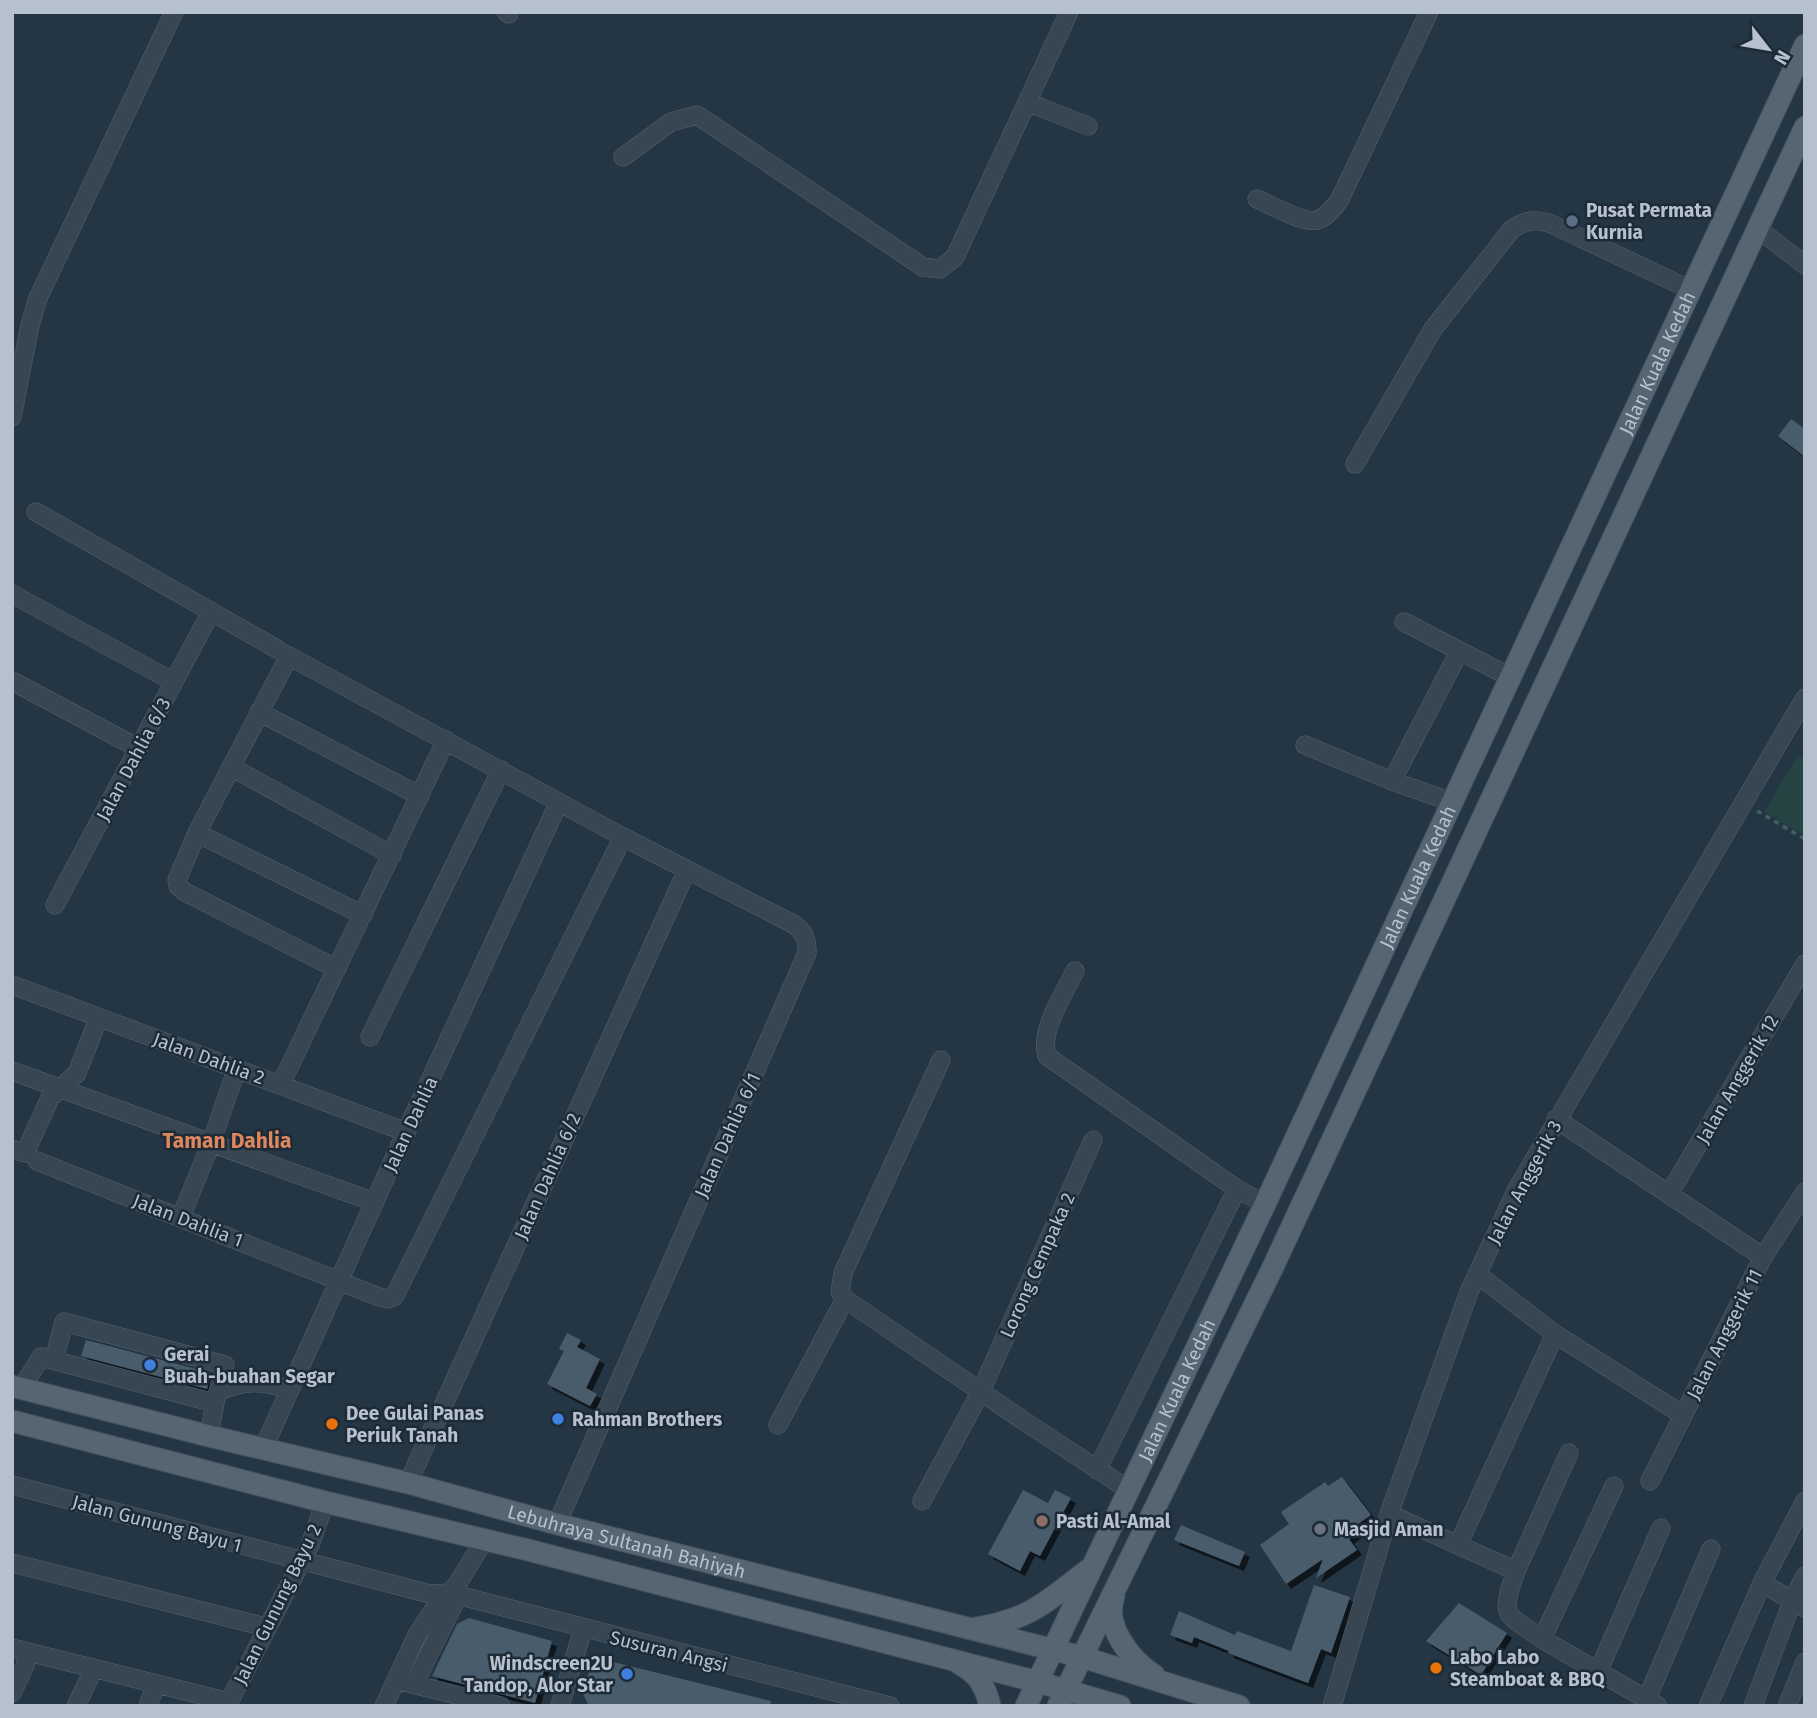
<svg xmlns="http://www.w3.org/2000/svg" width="1817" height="1718" font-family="'Fira Sans',sans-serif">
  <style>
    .green { fill: #264343 }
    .building { fill: #4a5c6c; filter: url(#shadow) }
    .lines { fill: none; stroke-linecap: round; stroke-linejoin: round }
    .minor-casing { stroke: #56646f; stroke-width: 19 }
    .major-casing { stroke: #45525e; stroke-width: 23 }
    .path { stroke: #445f5f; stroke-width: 3.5; stroke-dasharray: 5 5; stroke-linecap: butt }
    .minor { stroke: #384652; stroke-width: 18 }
    .major { stroke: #566572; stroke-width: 21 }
    .service-dot { fill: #5c6f8a; stroke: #1d2b37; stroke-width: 2.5 }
    .shop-dot { fill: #3f7fe0; stroke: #1d2b37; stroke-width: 2.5 }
    .food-dot { fill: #e8710a; stroke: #1d2b37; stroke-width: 2.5 }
    .education-dot { fill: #8d6e63; stroke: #1d2b37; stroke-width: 2.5 }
    .worship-dot { fill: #6b7280; stroke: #1d2b37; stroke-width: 2.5 }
    .labels { text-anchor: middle; stroke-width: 5; stroke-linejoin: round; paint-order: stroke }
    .poi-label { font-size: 19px; font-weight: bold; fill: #b5c1cc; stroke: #1d2b37; text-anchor: start }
    .street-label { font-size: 19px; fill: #b5c1cc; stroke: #1d2b37 }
    .neighbourhood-label { font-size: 21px; font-weight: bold; fill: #dd875f; stroke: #1d2b37 }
  </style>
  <defs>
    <filter id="shadow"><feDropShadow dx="5" dy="5" stdDeviation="0" flood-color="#0009"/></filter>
  </defs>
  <rect width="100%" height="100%" fill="#243543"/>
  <path class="green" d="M1797,756L1805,760V836L1764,812Z"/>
  <path class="building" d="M1791,419L1805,429V457L1778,436Z
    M567,1333L581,1340L577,1347L600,1359L586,1388L597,1394L590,1406L547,1384L564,1351L559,1349Z
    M86,1340L211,1373L207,1389L81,1356Z
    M1342,1477L1371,1515L1355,1526L1359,1531L1349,1539L1357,1550L1316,1578L1323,1559L1286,1584L1260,1545L1289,1524L1281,1512L1325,1482L1328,1486Z
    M1023,1490L1048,1503L1055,1490L1071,1498L1040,1556L1030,1551L1020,1571L988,1554Z
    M1181,1525L1245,1552L1239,1566L1174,1540Z
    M1314,1585L1350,1597L1331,1653L1321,1649L1308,1683L1228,1653L1229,1651L1194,1637L1192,1643L1170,1635L1179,1611L1235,1635L1237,1631L1291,1651Z
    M1459,1603L1507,1633L1481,1675L1426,1641Z
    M469,1618L552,1641L535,1703L432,1676L457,1624Z
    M593,1657L771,1701L770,1706H589L583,1694Z"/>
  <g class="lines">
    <defs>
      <path id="minor" d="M506,12L509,14
        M1027,102L1088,126
        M623,157L671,122L697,115L923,267L940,269L955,257L1069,12
        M1257,199C1272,205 1303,224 1317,220C1327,217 1333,208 1339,201L1429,12
        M1757,228L1805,265
        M12,417L30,325L38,298L174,12
        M1355,464L1433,329L1512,229C1526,220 1534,219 1549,223L1691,290
        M36,512L277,649
        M12,594L174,682
        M1404,622L1510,677
        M285,654L623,837L795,925C805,933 807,940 807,953L557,1524
        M289,656L197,833L177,880L178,886L185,892L337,969
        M12,681L138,748
        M259,712L420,796
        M1305,745L1392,781L1452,802
        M231,767L392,855
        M1392,781L1459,652
        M197,833L363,915
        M55,905L211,612
        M1075,971C1064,994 1039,1031 1047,1056L1237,1189L1265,1204
        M12,985L406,1132
        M370,1037L501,770
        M941,1060L843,1273L840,1292L845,1299L1024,1421L1129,1490
        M12,1071L374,1202
        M281,1084L446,740
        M1556,1119L1763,1257
        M12,1149L25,1153L50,1098L77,1073L99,1017
        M37,1161L379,1297L388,1299L394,1297L623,837
        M1669,1194L1805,964
        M181,1217L211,1143L237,1068
        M1477,1274L1555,1334L1683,1415
        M54,1360L64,1322L225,1365L215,1403
        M21,1389L41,1357L215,1403L209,1436
        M218,1392C242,1380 264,1380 289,1390
        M778,1425L845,1299
        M264,1447L406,1132L559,802
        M1569,1453L1516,1571L1509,1592L1507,1606L1509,1614L1516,1621L1542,1639L1658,1706
        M1097,1470L1237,1189
        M1650,1481L1763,1257L1805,1192
        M408,1483L687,870
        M12,1485L430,1594L449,1593L890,1706
        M922,1501L981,1391L1093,1140
        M1389,1514L1516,1571
        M1458,1545L1555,1334
        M12,1563L266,1627
        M1762,1583L1805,1608
        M1542,1639L1614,1486
        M12,1648L229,1702
        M1598,1672L1661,1528
        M396,1680L501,1706
        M414,1684L458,1596
        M12,1693L25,1666L28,1652
        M1646,1701L1711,1549
        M76,1706L94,1668
        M148,1706L156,1684
        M227,1706L310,1545L325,1502
        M384,1706L417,1635L432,1612L458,1583L485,1539
        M560,1706L583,1629
        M1332,1706L1389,1514L1469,1292L1517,1189L1805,698
        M1708,1706L1762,1583L1805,1501
        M1753,1706L1793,1599L1805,1576
        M1787,1706L1805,1662"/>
      <g id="major">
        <path id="s1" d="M12,1386L209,1436L408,1483L557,1524L1082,1657L1239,1706"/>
        <path d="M12,1421L325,1502L528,1550L1038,1682L1120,1706"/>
        <path d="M1114,1597C1103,1625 1131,1661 1154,1675"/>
        <path d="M976,1628C1031,1619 1046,1602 1088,1570"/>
        <path d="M960,1664C978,1674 985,1685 990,1706"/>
        <path id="s2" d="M1026,1706L1265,1204L1805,45"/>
        <path d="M1058,1706L1272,1269L1805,127"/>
      </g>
    </defs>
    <use href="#minor" class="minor-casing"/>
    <use href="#major" class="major-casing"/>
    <path class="path" d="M1757,811L1805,839"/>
    <use href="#minor" class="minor"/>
    <use href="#major" class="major"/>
  </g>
  <circle class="service-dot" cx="1572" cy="221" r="7"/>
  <g class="shop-dot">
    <circle cx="150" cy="1365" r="7"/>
    <circle cx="558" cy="1419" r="7"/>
    <circle cx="627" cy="1674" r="7"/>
  </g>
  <g class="food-dot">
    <circle cx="332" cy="1424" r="7"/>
    <circle cx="1436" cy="1668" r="7"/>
  </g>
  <circle class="education-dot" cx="1042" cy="1521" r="7"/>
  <circle class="worship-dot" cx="1320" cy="1529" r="7"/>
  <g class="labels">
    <g class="poi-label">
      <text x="1586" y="217">Pusat Permata<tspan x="1586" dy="22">Kurnia</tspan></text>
      <text x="164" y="1361">Gerai<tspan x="164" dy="22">Buah-buahan Segar</tspan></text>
      <text x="346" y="1420">Dee Gulai Panas<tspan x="346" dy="22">Periuk Tanah</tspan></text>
      <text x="572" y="1426">Rahman Brothers</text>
      <text x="1056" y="1528">Pasti Al-Amal</text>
      <text x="1334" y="1536">Masjid Aman</text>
      <text x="1450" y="1664">Labo Labo<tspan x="1450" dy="22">Steamboat &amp; BBQ</tspan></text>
      <text x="613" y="1670" text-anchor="end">Windscreen2U<tspan x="613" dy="22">Tandop, Alor Star</tspan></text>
    </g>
    <g class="street-label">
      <text dy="7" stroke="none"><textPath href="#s2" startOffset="1484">Jalan Kuala Kedah</textPath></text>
      <text transform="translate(133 759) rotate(-62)" y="7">Jalan Dahlia 6/3</text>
      <text dy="7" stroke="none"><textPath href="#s2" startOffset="917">Jalan Kuala Kedah</textPath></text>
      <text transform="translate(209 1058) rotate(20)" y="7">Jalan Dahlia 2</text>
      <text transform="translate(1737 1079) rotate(-60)" y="7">Jalan Anggerik 12</text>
      <text transform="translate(410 1124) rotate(-65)" y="7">Jalan Dahlia</text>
      <text transform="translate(727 1135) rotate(-66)" y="7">Jalan Dahlia 6/1</text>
      <text transform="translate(547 1176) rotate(-66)" y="7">Jalan Dahlia 6/2</text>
      <text transform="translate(1524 1182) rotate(-62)" y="7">Jalan Anggerik 3</text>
      <text transform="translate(188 1220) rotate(21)" y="7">Jalan Dahlia 1</text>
      <text transform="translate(1037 1265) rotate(-66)" y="7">Lorong Cempaka 2</text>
      <text transform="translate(1724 1334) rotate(-63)" y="7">Jalan Anggerik 11</text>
      <text dy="7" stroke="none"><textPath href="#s2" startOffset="350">Jalan Kuala Kedah</textPath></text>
      <text transform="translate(157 1523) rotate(15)" y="7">Jalan Gunung Bayu 1</text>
      <text dy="7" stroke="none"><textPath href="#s1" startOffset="634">Lebuhraya Sultanah Bahiyah</textPath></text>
      <text transform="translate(277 1604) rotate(-64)" y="7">Jalan Gunung Bayu 2</text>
      <text transform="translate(669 1651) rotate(14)" y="7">Susuran Angsi</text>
    </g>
    <g class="neighbourhood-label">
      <text x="227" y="1148">Taman Dahlia</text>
    </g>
  </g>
  <rect width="1817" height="1718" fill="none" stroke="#b5c1cc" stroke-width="28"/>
  <g transform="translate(1768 49) rotate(121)" stroke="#1d2b37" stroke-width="5" paint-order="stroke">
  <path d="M0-5L12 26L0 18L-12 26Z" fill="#b5c1cc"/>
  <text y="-10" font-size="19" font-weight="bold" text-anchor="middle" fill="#b5c1cc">N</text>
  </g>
</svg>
